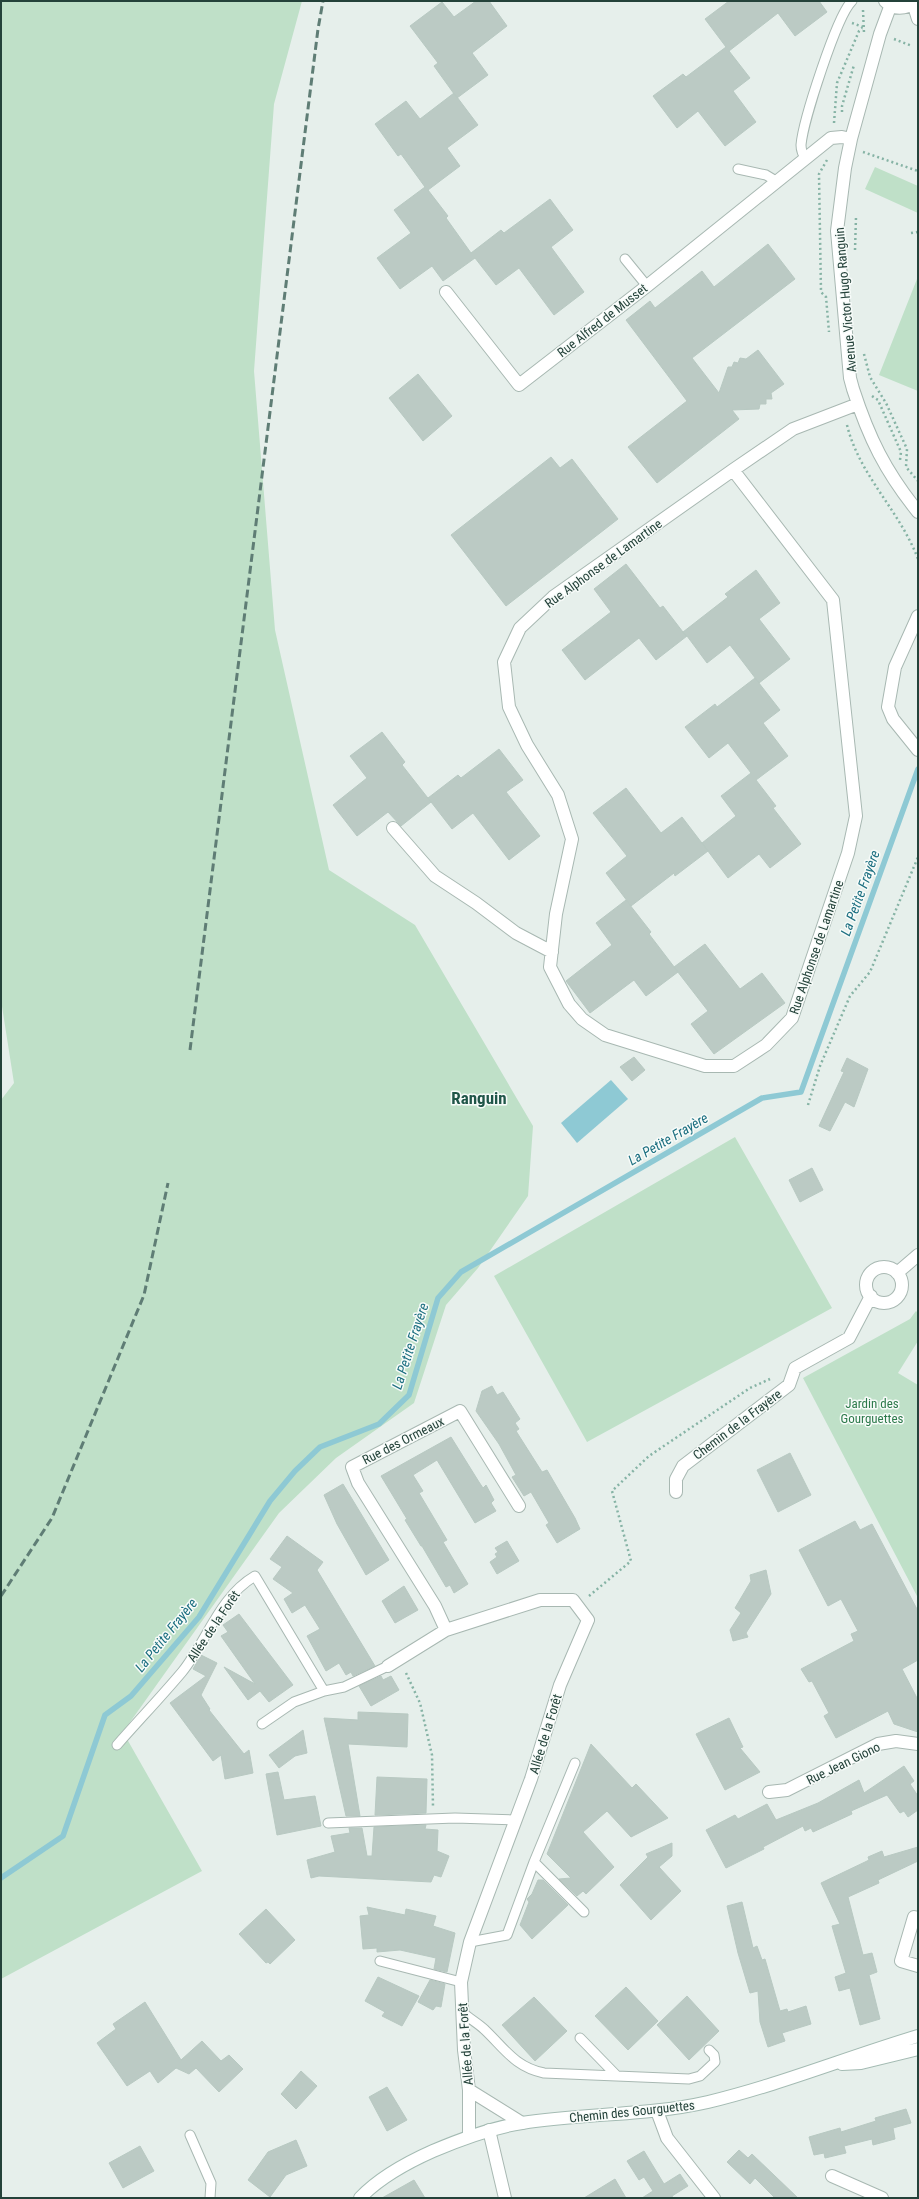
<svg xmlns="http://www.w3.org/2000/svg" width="919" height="2199" font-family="'Roboto Condensed',sans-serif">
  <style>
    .green { fill: #bfe0c8 }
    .water { fill: #8ec9d4 }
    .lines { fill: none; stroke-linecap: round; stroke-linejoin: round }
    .stream { stroke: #8ec9d4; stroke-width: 5.5 }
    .building { fill: #bbcac4; stroke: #b8c9c2 }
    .lane-casing { stroke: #a8b8b2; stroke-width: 11 }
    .street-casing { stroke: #a8b8b2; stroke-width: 14 }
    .secondary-casing { stroke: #a4bbb3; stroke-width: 14 }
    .path { stroke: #86b3a5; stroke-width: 2.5; stroke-dasharray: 2 3; stroke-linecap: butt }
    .lane { stroke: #fff; stroke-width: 9 }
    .street { stroke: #fff; stroke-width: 12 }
    .secondary { stroke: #fff; stroke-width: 12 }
    .rail { stroke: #5f7d75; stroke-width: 3; stroke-dasharray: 8 4; stroke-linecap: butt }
    .labels { text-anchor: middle; stroke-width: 3; stroke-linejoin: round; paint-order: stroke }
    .street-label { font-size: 13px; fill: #24423a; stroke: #f7fbf9 }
    .park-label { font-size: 13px; fill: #2d7a4b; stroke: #f7fbf9 }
    .water-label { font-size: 14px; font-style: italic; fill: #1c6f80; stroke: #f7fbf9 }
    .district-label { font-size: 17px; font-weight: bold; fill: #1f5548; stroke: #f7fbf9 }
  </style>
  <rect width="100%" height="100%" fill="#e6efeb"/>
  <path class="green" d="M1,1H302L274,104L254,371L275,630L329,870L415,925L533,1126L528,1196L478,1268L446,1305L414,1403L336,1458L279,1513L123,1732L202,1871L1,1979V1100L14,1083L1,1000Z
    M875,167L918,186V213L865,189Z
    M917,279L918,280V391L879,375Z
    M735,1137L832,1308L587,1442L494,1276Z
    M916,1311L918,1313V1341L898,1373L918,1385V1598L803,1378L910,1319Z"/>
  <path class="water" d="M611,1080L628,1099L577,1143L561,1123Z"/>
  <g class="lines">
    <path class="stream" d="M1,1878L63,1836L105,1715L131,1696L199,1617L270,1501L295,1471L320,1447L379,1424L409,1395L438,1298L461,1272L762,1098L801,1092L918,769"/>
  </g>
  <path class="building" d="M476,1H489L507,26L472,53L488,75L457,98L434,66L438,63L410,26L442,2L454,17Z
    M729,1H819L827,12L795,36L778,13L729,51L750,78L733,91L756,122L725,146L698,111L677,128L653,96L683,74L686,77L726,47L705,19Z
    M454,93L478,125L447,148L460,166L428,190L448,216L446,218L471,253L501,230L504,233L550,199L573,230L551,247L584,292L554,315L519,268L496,285L475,258L443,281L432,266L400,289L377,258L411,233L394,210L425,187L401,154L398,156L375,124L406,101L420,119Z
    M768,244L795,279L692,358L719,393L728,367H732L734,362L738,363L740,358L746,359L758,350L784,384L771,393L772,399H766V404H760L759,409L732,410L739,419L657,483L628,447L687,401L626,320L650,301L655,308L702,271L714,287Z
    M418,374L452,416L423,441L389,398Z
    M551,457L560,468L572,459L618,519L506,606L451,535Z
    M626,564L660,608L663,606L686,636L683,632L728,597L725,594L756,570L780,603L759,619L790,659L759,683L730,645L707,663L687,636L656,660L639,638L585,680L562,650L611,612L594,589Z
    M755,678L780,710L763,723L788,756L756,780L776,806L773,808L801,844L770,868L759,854L728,878L702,843L736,816L721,796L751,773L728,743L709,758L685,727L715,704L717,707Z
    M382,732L405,762L402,765L431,802L401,826L388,812L357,836L333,805L367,778L350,756Z
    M499,749L523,780L506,792L540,836L509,860L473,813L452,829L428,798L458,775L461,778Z
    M626,788L661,833L682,817L708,851L675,876L674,873L631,906L606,873L627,856L593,813Z
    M626,900L651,932L649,934L678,972L646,996L634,980L590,1013L566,981L612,945L596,923Z
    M705,944L740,989L762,973L785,1003L714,1054L691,1024L708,1011L674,967Z
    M634,1057L645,1070L632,1081L620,1067Z
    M847,1058L868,1069L854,1107L845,1102L830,1131L819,1126L844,1072L841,1071Z
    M812,1168L823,1190L800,1202L789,1180Z
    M492,1386L497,1395L503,1392L520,1419L515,1423L519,1429L516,1431L542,1472L547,1470L575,1518L580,1529L557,1543L546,1525L549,1523L531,1492L524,1496L512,1477L516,1475L499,1444L476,1411L482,1391Z
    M451,1437L479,1482L483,1488L486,1485L494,1500L491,1503L496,1511L475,1523L437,1460L413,1475L423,1491L419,1493L447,1540L443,1542L468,1584L454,1593L450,1585L446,1587L422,1546H421L405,1520L407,1519L381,1476Z
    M790,1453L811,1495L778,1512L757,1470Z
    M343,1484L389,1560L366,1575L337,1524L324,1495Z
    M855,1521L860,1530L872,1524L918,1611V1660L902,1669L918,1700V1732L894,1724L888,1711L836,1738L824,1716L829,1713L812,1681L809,1682L801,1669L854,1641L851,1634L858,1631L841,1599L828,1606L799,1550Z
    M287,1536L323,1562L317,1570L375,1666L353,1676L351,1672L346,1675L339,1663L326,1671L307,1636L320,1629L305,1605L292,1613L284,1599L293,1593L273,1579L282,1567L270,1559Z
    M507,1541L519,1561L497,1574L490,1562L497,1557L495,1554L498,1552L495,1548Z
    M766,1570L771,1594L746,1633L748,1637L733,1641L730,1630L741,1613L735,1608L751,1581L750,1575Z
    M404,1586L418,1610L395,1623L382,1601Z
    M239,1614L293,1685L269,1702L260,1691L248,1700L224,1667L255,1684L221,1636L228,1632L223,1625Z
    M201,1655L217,1663L201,1695L210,1709L209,1710L244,1754L249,1750L253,1773L225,1779L221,1755L213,1761L170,1703L206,1676L193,1669Z
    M381,1676L383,1680L391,1676L399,1690L371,1706L359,1686Z
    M358,1712L408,1714L407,1747L348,1744L360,1816H346L324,1718L358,1720Z
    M729,1718L743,1747L740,1748L760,1772L725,1790L696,1734Z
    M303,1730L307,1753L295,1756L279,1768L269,1755Z
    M591,1744L632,1788L636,1784L668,1818L631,1837L607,1811L583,1832L614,1867L586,1894L583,1891L577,1896L559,1879L571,1878L547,1854Z
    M904,1766L914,1781L910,1784L918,1796V1810L908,1817L904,1811L900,1813L887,1795L851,1811L852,1814L813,1832L811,1828L805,1831L803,1826L763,1847L764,1849L726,1868L706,1830L735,1815L738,1819L767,1804L776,1820L818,1803L859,1780L864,1793Z
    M278,1772L284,1800L315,1796L321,1826L277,1835L266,1774Z
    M377,1777L427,1779L426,1813L375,1815Z
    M426,1825L425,1829L438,1830L437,1851L449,1856L441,1877L434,1875L431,1882L319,1876L311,1878L307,1860L335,1852L331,1836L350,1833L349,1828H362L367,1856H372L374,1827Z
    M672,1843V1856L659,1867L681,1891L651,1920L620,1885L648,1857L646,1854Z
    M918,1847V1861L878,1880L879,1883L848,1897L863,1955L872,1953L877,1972L869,1975L880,2019L860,2025L850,1988L839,1991L835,1977L846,1973L832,1926L840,1924L821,1883L865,1862L869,1860L868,1857L882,1851L884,1857Z
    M538,1880H543L568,1905L532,1939L520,1925L529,1902L527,1899L532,1894Z
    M742,1902L753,1948L757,1946L762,1960L765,1959L780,2011L787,2009L788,2012L806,2006L811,2024L782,2033L785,2041L768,2047L760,2022L758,1991L750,1993L738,1953L727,1906Z
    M367,1907L405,1915L406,1909L436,1916L433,1926L455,1933L447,1972L434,1969L436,1958L400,1950L377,1952V1948L363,1949L360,1916L369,1915Z
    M266,1909L295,1940L270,1964L268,1962L266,1963L239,1934Z
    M378,1977L419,1996L402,2026L382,2016L385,2012L365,2001Z
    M430,1980L445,1984L441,2007L436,2006L433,2010L418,2002Z
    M626,1987L658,2021L628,2050L595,2016Z
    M687,1996L719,2031L689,2060L657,2025Z
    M534,1997L567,2031L535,2061L502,2025Z
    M145,2002L181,2060L202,2041L221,2061L229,2055L243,2069L219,2092L196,2068L189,2074L176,2068L158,2083L150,2071L127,2086L97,2043L116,2029L113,2024Z
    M301,2071L317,2086L296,2109L281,2094Z
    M387,2087L407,2120L387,2131L369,2097Z
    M906,2109L911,2123L893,2128L895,2139L873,2145L872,2139L844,2146L846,2153L825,2158L824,2153L814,2155L809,2137L840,2128L841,2132L876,2121L875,2118Z
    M296,2140L307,2166L286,2175L270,2197L248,2180L268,2152Z
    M140,2146L154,2171L123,2188L109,2163Z
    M739,2150L748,2158L752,2154L798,2198H775L755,2178L750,2184L727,2162Z
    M644,2151L664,2184L680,2174L688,2186L672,2196L673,2198H642L653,2191L644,2177L639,2180L627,2161Z
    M615,2179L626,2198H584Z
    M414,2180L425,2198H382Z"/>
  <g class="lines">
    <defs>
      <path id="lane" d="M806,159C803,155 801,150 801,145C803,121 837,15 852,1
        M738,169L766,175L776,181
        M625,259L647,286
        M262,1724L294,1702L324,1691L344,1687L388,1666
        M117,1745C138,1721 161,1697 182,1672C207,1641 219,1597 255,1576L324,1691
        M328,1823L455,1818L514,1820
        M534,1862L584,1912
        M470,1942L507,1935L534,1862L575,1763
        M380,1961L461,1982
        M463,2013C470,2019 479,2024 485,2030C505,2049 515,2067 544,2073L689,2079L700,2076L715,2062L714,2055L709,2050
        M580,2038L617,2076
        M190,2135L211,2183L210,2198"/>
      <path id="street" d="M885,1C893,10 906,10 915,1
        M913,3L918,19
        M890,7L880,34L851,139L845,168L837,231L850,378L853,389C869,438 885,471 918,512
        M446,292L519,385L647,286L831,138L842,137L851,139
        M733,470L833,600L856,816L848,853L792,1018L766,1045L734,1066H705L605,1035L582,1019L569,1004L550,967L556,914L572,839L558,795L527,745L509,707L504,662L520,628L553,597L733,470L793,429L858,404
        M918,616L895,667L888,707L893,719L918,750
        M393,828L435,876L476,903L516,933L552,952
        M866 1285a18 18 0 1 1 36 0a18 18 0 1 1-36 0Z
        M897,1273L918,1255
        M676,1492V1479L683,1466L789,1385L795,1368L849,1338L871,1296
        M446,1630L435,1606L358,1483L352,1467L460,1411L519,1506
        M388,1666L446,1630L540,1600H573L588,1620L560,1685L531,1779L470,1942L461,1982L464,2050L469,2090V2136
        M769,1792L787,1790L878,1744L896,1741L918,1744
        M918,1918L914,1917L901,1961L918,1966
        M469,2090L522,2123
        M657,2111L667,2138L714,2198
        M489,2130L505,2198
        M832,2176L882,2198"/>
      <path id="secondary" d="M842,2064L861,2063L918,2049
        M360,2198C380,2177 406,2163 433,2151C461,2139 491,2128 522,2123C583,2113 647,2116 708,2102C779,2085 848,2057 918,2036"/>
    </defs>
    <use href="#lane" class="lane-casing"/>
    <use href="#street" class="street-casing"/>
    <use href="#secondary" class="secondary-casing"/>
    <path class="path" d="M863,10L864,33
      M852,23L863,27
      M894,39L912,46
      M842,112V106L854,65
      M834,123L837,83L859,31L862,28
      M863,152L918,171
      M827,160L819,174L821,292L826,297L829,332
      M911,233L918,232
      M855,250L856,217
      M864,354L870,377L886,403L907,449L906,467L918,481
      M872,396L878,400L901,452L900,460
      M847,425C859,475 900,511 918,559
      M808,1105L820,1066L850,996L870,972L918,857
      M589,1596L631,1561L612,1491L649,1456L750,1388L770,1379
      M406,1673L420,1703L432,1755L433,1807"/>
    <use href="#lane" class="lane"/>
    <use href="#street" class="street"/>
    <use href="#secondary" class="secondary"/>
    <path class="rail" d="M190,1050L318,29L323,1
      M1,1596L52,1518L144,1295L168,1183"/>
  </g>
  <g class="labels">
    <g class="street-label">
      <text transform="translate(845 300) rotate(-95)" y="5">Avenue Victor Hugo Ranguin</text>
      <text transform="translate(602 320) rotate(-38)" y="5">Rue Alfred de Musset</text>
      <text transform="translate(603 563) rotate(-36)" y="5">Rue Alphonse de Lamartine</text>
      <text transform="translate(816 947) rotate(-71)" y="5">Rue Alphonse de Lamartine</text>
      <text transform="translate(737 1424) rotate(-37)" y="5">Chemin de la Frayère</text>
      <text transform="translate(403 1440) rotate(-27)" y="5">Rue des Ormeaux</text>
      <text transform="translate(213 1626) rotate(-56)" y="5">Allée de la Forêt</text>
      <text transform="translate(545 1734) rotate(-73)" y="5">Allée de la Forêt</text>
      <text transform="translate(843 1763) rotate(-26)" y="5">Rue Jean Giono</text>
      <text transform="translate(465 2044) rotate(-94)" y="5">Allée de la Forêt</text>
      <text transform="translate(632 2111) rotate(-6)" y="5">Chemin des Gourguettes</text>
    </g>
    <g class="park-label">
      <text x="872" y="1408">Jardin des<tspan x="872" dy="15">Gourguettes</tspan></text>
    </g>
    <g class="water-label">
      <text transform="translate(860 893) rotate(-70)" y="5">La Petite Frayère</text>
      <text transform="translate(668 1139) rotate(-30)" y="5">La Petite Frayère</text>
      <text transform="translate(410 1346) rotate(-72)" y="5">La Petite Frayère</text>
      <text transform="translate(166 1635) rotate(-51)" y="5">La Petite Frayère</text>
    </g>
    <g class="district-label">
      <text x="479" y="1104">Ranguin</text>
    </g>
  </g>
  <rect width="919" height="2199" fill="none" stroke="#24423a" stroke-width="4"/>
</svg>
